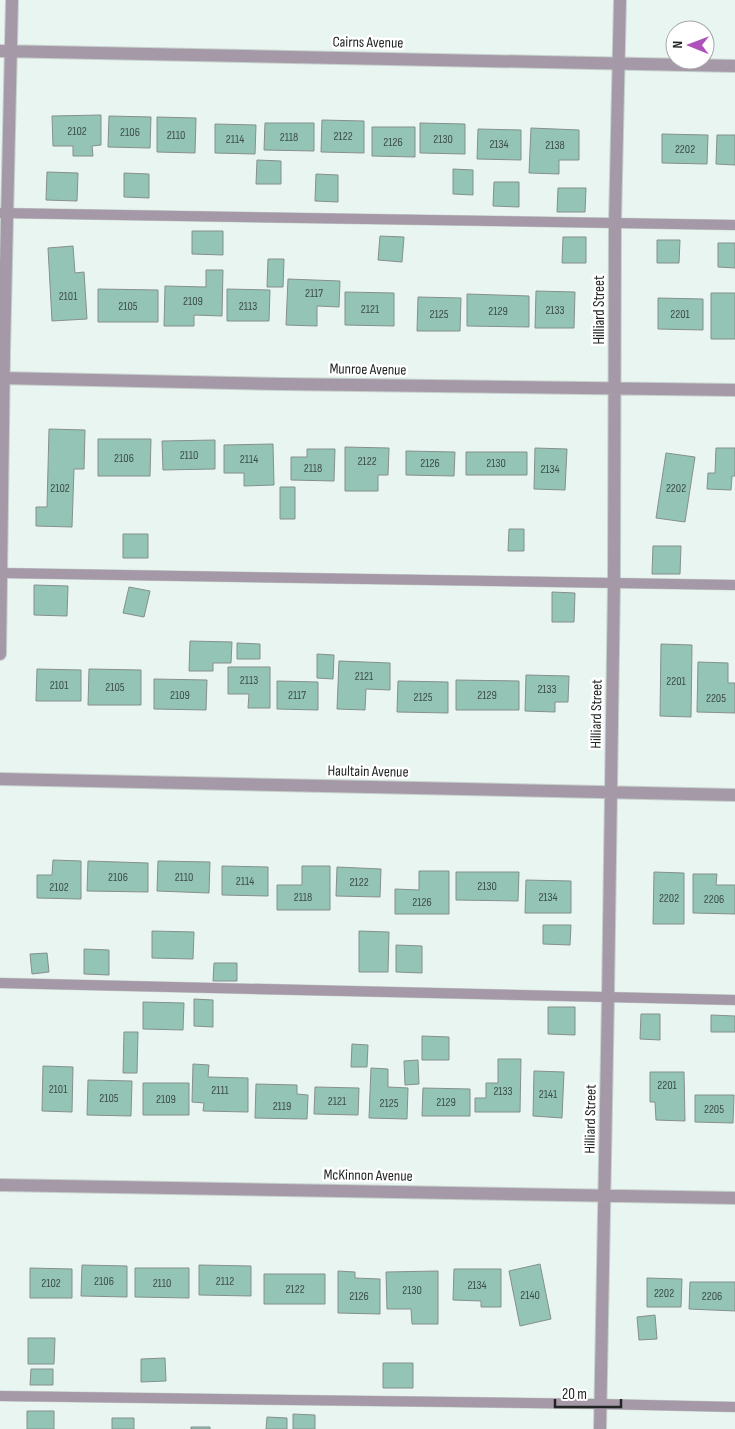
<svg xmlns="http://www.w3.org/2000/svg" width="735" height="1429" font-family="'Sofia Sans Condensed',sans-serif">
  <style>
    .building { fill: #93c4b5; stroke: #85908c }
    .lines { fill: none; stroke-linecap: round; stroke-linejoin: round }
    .lane-casing { stroke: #c5d0cc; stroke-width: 11 }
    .street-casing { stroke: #c5d0cc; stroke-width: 14 }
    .lane { stroke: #a699a7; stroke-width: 10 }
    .street { stroke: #a699a7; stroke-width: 12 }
    .labels { text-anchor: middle; stroke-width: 5; stroke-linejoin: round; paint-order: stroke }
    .number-label { font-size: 12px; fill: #3e4e49 }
    .street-label { font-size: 15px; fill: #212625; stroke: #fff }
  </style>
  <rect width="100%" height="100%" fill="#e9f5f1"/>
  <path class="building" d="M101,115V145L92,146L93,156H73V146H53L52,116Z
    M109,116L151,117L150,148L108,147Z
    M157,117L196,118L195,153L157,152Z
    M322,120L364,121V153L321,152Z
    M265,123H314V151L264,150Z
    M420,123L465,124V154L420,153Z
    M215,124L256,125L255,154L215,153Z
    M372,127H415V157L372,156Z
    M531,128L579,130V160H559V174L529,173Z
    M478,129L521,130V160L477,159Z
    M662,134L708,135L707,164L662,163Z
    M717,135H735V165L716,164Z
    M257,160L281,161V184H256Z
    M453,169L473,170V195L453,194Z
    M47,172L78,173L77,201L46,200Z
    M124,173L149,174V198L124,197Z
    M316,174L338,175V202L315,201Z
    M494,182H519V207L493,206Z
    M558,188H586L585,212H557Z
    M192,231H223V255L192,254Z
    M380,236L404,237L402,262L378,260Z
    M563,237H586V263H562Z
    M657,240H680L679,263H657Z
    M718,243H735V268L718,267Z
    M73,246L75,273L84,272L87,319L52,321L48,248Z
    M268,259H284L283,287H267Z
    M206,270H223L222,316L194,315V326H164L165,286L206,287Z
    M288,279L340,281L339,307L317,306V326L286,325Z
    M98,289L158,290V322H98Z
    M227,289L270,290L269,321H227Z
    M536,291L575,292L574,328H535Z
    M345,292L394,293V326L345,325Z
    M711,293H735V339H711Z
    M467,294L529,296V327L467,326Z
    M418,297L461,298L460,331H417Z
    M658,298L703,299V330L658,329Z
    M49,429L85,430L84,469H74L72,527L36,526V507H47Z
    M98,439H151L150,476H98Z
    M215,440V469L163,470L162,441Z
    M273,444L274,485L244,486V473H224V445Z
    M345,447L389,448L388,475H378V491H345Z
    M535,448L567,449L565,490L534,489Z
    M716,448H735V476H732L731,490L707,489L708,473H715Z
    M307,449H335L334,481L291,480V457H307Z
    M406,451L455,452L454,476L406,475Z
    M466,452H527V475H466Z
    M666,453L695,457L685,522L656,518Z
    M280,487H295V519H280Z
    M509,529H524V551H508Z
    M123,534H148V558H123Z
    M653,546H681L680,574H652Z
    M34,585L68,586L67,616L34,615Z
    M129,587L150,591L144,617L123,613Z
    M552,592L575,593L574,622H552Z
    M190,641L232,642L231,663H213V671H189Z
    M237,643L260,644V659H237Z
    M661,644L692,645L691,717L660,716Z
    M317,654L334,655L333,679L317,678Z
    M339,661L390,663V690L366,689L365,710L337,709Z
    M698,662L728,663V683H735V713L697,712Z
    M228,667H270V708H248L249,694H228Z
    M37,669L81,670V701H36Z
    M89,669L141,670V705H88Z
    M526,675L569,676L568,702H555V712L525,711Z
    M154,679L207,680L206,710L154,709Z
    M456,680L519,681V710H456Z
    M277,681L318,682V710L277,709Z
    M398,681L448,682V713L397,712Z
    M53,860L81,861V899L37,898V875H52Z
    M88,861L148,863V892L87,891Z
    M158,861L210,862L209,893L157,891Z
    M222,866L268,867V896L222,895Z
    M302,866H330V910H277V885H302Z
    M337,867L381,869L380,897L336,896Z
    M419,871H449V914H395V889L419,890Z
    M456,872H519L518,901L456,900Z
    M654,872L684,873V924H653Z
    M693,874H717L716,885H735V914L693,913Z
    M526,880L571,881V913H525Z
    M543,925H571L570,945L543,944Z
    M152,931L194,932L193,959L152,958Z
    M359,931L389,932L388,972H359Z
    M396,945L422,946V973L396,972Z
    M84,949L109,950V975L84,974Z
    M47,953L49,972L32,974L30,954Z
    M214,963H237V981H213Z
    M194,999L213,1000V1027L194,1026Z
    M143,1002L184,1003L183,1030L143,1029Z
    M548,1007H575V1035L548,1034Z
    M641,1014H660V1040L640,1039Z
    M711,1015L735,1016V1032H711Z
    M124,1032H138L137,1073H123Z
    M422,1036L449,1037V1060H422Z
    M352,1044L368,1045L367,1067H351Z
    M498,1059H521L520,1112H475V1098H486V1083H498Z
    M418,1060L419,1084L405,1085L404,1061Z
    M193,1064L209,1065L208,1077L248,1078V1112L203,1111L204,1103L192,1102Z
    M43,1066L73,1067L72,1112L42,1111Z
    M371,1068L388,1069V1087L408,1088L407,1119L369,1118Z
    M534,1071L564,1072L562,1118L533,1116Z
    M650,1072H684L685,1121L656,1120L655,1102H650Z
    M88,1080L132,1081L131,1116L87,1115Z
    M143,1083H189V1115H143Z
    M256,1084L297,1085V1094L308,1095L307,1119L255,1118Z
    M315,1087L359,1088L358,1115L314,1114Z
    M423,1088L470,1089V1116H422Z
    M695,1095H734L733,1123L695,1122Z
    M540,1264L551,1319L520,1326L509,1271Z
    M82,1265L127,1266V1297L81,1296Z
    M199,1265L251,1266V1296L199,1295Z
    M30,1268L72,1269V1298H30Z
    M135,1268H189V1298L135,1297Z
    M454,1269H501V1307H481V1301L453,1300Z
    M338,1271L355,1272V1278L380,1279V1314L338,1313Z
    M438,1271V1324H412L411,1309H387L386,1272Z
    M264,1274H325V1304H264Z
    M647,1278L682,1279L681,1307H647Z
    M690,1282H735V1311L689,1309Z
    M655,1315L657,1339L639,1340L637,1317Z
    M28,1338H55L54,1364H28Z
    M165,1358L166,1381L141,1382V1359Z
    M383,1363H413V1388H383Z
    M31,1369H53V1385H30Z
    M27,1411H54V1429H27Z
    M293,1414L315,1415V1429H293Z
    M267,1417L287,1418V1429H266Z
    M112,1418H134V1429H112Z
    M191,1427H210V1429H191Z"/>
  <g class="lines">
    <defs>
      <path id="lane" d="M0,213L735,225
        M1,573L735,585
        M0,983L735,1000
        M0,1396L600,1404L735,1407"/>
      <path id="street" d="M0,51L735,66
        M0,378L281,384L735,390
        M0,654L4,352L12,0
        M0,779L735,795
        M0,1185L735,1198
        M600,1429L608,997L614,583L615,222L620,0"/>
    </defs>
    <use href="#lane" class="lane-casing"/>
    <use href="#street" class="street-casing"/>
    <use href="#lane" class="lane"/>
    <use href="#street" class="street"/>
  </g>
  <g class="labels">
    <g class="number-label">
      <text x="77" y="135">2102</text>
      <text x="130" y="136">2106</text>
      <text x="176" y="139">2110</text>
      <text x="343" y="140">2122</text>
      <text x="289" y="141">2118</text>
      <text x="235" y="143">2114</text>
      <text x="443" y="143">2130</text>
      <text x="393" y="146">2126</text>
      <text x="499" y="148">2134</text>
      <text x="555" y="149">2138</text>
      <text x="685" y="153">2202</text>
      <text x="314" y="297">2117</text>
      <text x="68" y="300">2101</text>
      <text x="193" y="305">2109</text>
      <text x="128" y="310">2105</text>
      <text x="248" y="310">2113</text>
      <text x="370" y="313">2121</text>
      <text x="555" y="314">2133</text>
      <text x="498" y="315">2129</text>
      <text x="439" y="318">2125</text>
      <text x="680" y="318">2201</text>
      <text x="189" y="459">2110</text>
      <text x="124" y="462">2106</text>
      <text x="249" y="463">2114</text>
      <text x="367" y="465">2122</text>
      <text x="430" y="467">2126</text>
      <text x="496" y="467">2130</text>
      <text x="313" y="472">2118</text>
      <text x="550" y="473">2134</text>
      <text x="60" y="492">2102</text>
      <text x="676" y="492">2202</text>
      <text x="364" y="680">2121</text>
      <text x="249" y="684">2113</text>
      <text x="676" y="685">2201</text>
      <text x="59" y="689">2101</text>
      <text x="115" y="691">2105</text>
      <text x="547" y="693">2133</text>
      <text x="180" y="699">2109</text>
      <text x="297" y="699">2117</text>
      <text x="487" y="699">2129</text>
      <text x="423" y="701">2125</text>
      <text x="716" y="702">2205</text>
      <text x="118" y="881">2106</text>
      <text x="184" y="881">2110</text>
      <text x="245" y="885">2114</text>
      <text x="359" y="886">2122</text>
      <text x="487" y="890">2130</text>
      <text x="59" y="891">2102</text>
      <text x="303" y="901">2118</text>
      <text x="548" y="901">2134</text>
      <text x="669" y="902">2202</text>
      <text x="714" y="903">2206</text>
      <text x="422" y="906">2126</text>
      <text x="667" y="1089">2201</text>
      <text x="58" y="1093">2101</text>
      <text x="220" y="1094">2111</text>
      <text x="503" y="1095">2133</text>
      <text x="548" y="1098">2141</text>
      <text x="109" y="1102">2105</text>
      <text x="166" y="1103">2109</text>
      <text x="337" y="1105">2121</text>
      <text x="446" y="1106">2129</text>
      <text x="389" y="1107">2125</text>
      <text x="282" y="1110">2119</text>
      <text x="714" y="1113">2205</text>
      <text x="104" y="1285">2106</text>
      <text x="225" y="1285">2112</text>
      <text x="51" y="1287">2102</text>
      <text x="162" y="1287">2110</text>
      <text x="477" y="1289">2134</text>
      <text x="295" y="1293">2122</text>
      <text x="412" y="1294">2130</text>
      <text x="664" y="1297">2202</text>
      <text x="530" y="1299">2140</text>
      <text x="359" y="1300">2126</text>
      <text x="712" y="1300">2206</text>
    </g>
    <g class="street-label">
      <text transform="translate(368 42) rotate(1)" y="5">Cairns Avenue</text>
      <text transform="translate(599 310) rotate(-90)" y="5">Hilliard Street</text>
      <text transform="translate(368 369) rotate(1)" y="5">Munroe Avenue</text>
      <text transform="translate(596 714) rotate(-89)" y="5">Hilliard Street</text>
      <text transform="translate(368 771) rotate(1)" y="5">Haultain Avenue</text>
      <text transform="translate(590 1119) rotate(-89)" y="5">Hilliard Street</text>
      <text transform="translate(368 1175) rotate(1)" y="5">McKinnon Avenue</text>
    </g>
  </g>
  <g transform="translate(690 45) rotate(271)"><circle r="24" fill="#ffffff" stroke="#a6a8a8"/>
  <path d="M0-4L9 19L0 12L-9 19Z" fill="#af51ba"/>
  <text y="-8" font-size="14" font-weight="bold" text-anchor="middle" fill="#212625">N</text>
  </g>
  <path d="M555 1399v8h66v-8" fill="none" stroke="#212625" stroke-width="2.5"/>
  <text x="562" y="1399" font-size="15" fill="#212625" stroke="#ffffff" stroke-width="4" paint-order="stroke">20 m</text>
</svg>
